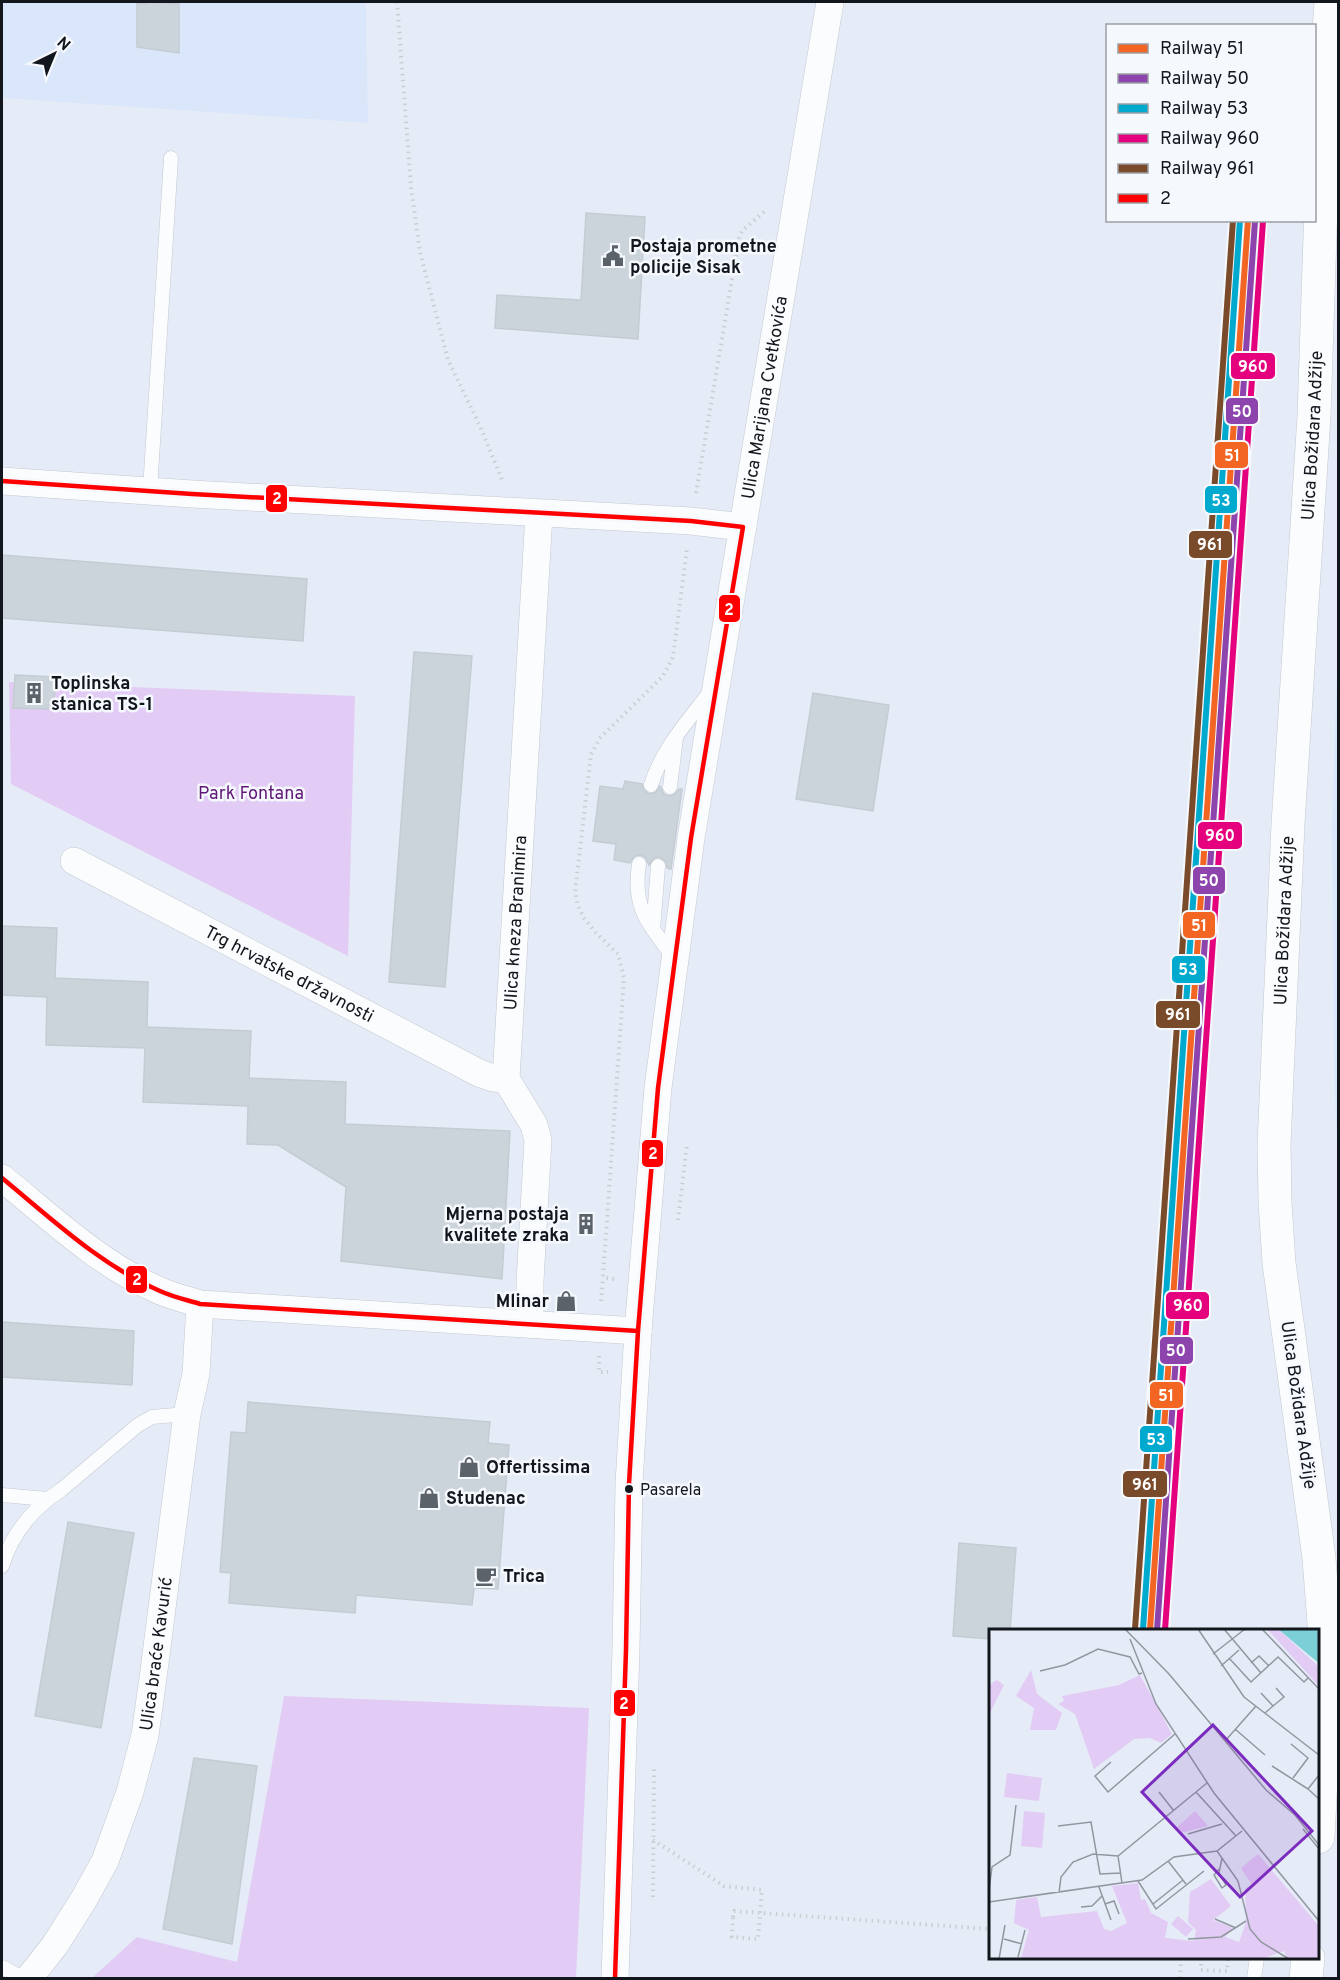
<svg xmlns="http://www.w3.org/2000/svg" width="1340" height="1980" font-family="Overpass,sans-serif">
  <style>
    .built { fill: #dae7fb }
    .green { fill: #e2cbf4 }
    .building { fill: #ccd4db; stroke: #c4ccd3; stroke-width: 1.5 }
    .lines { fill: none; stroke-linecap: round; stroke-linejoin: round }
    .service-casing { stroke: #c3c8d0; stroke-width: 15 }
    .minor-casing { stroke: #c3c8d0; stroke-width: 28 }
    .secondary-casing { stroke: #c3c8d0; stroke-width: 34 }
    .path { stroke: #cbcdd1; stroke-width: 4; stroke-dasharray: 1.5 4.5; stroke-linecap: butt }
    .service { stroke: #fbfcfe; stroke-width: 14 }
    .minor { stroke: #fbfcfe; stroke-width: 27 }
    .secondary { stroke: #fbfcfe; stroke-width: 33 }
    .path-bridge { stroke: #cbcdd1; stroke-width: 4; stroke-dasharray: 1.5 4.5; stroke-linecap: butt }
    .bus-1-casing { stroke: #f5f8fc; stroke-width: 9 }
    .bus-1 { stroke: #f00; stroke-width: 4.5 }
    .rail-1-casing { stroke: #f5f8fc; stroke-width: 10 }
    .rail-2-casing { stroke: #f5f8fc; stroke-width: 10 }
    .rail-3-casing { stroke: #f5f8fc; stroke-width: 10 }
    .rail-4-casing { stroke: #f5f8fc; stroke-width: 10 }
    .rail-5-casing { stroke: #f5f8fc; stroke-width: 10 }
    .rail-1 { stroke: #f26522; stroke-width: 6 }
    .rail-2 { stroke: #8e44ad; stroke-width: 6 }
    .rail-3 { stroke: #00a9ce; stroke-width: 6 }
    .rail-4 { stroke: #e5007d; stroke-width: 6 }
    .rail-5 { stroke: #7a4b2a; stroke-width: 6 }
    .bus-dot { fill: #12171e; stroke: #f5f8fc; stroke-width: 2 }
    .labels { text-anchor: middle; stroke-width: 5; stroke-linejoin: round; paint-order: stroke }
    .bus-label { font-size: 16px; fill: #12171e; stroke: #f5f8fc; text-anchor: start }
    .poi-label { font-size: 18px; font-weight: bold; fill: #12171e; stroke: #f5f8fc; text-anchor: start }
    .street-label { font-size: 18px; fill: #12171e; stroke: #f5f8fc }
    .park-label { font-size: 18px; fill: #611778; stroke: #f5f8fc }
    .inset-road { fill: none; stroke: #9197a0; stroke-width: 1.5 }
    .view { fill: #7b2cbf; fill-opacity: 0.15; stroke: #7b2cbf; stroke-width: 3 }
    .inset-edge { fill: none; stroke: #12171e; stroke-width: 3 }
    .line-badge { stroke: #f5f8fc; stroke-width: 2 }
    .badge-label { font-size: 16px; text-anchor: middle; font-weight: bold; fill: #fff }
  </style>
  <rect width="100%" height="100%" fill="#e6ecf7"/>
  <path class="built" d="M2,2H366L368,123L2,98Z
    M1338,638V1165L1334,1074L1332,825Z"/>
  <path class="green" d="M9,682L355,696L348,956L11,784Z
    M284,1696L589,1708L576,1978H92L137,1937L237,1962Z"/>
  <path class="building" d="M147,2L179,4V53L137,47V3L146,4Z
    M586,213L645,217L638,339L495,328L497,295L581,300Z
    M2,555L307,579L303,641L2,618Z
    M414,652L472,656L445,987L389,982Z
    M15,675L56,677L53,709L13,708Z
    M813,693L889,705L873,811L796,799Z
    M625,781L642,784L644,790L649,794L656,792L660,786L664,794L668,796L674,795L679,789H682L671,869L667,868L666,862L659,857L654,858L649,865L645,857L640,855L635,856L630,863L614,860L616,844L593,841L600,786L623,789Z
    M2,926L57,928L55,978L148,982L147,1027L251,1031L249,1078L346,1082L345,1124L510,1131L502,1279L341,1261L346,1187L278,1145L247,1144L248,1106L143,1102L145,1048L46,1045L47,997L2,995Z
    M2,1322L134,1331L132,1385L2,1377Z
    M248,1402L490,1422L488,1443L509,1445L498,1589L474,1588L472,1605L356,1595L355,1613L229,1603L231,1573L220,1572L231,1432L246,1433Z
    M68,1522L134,1533L101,1728L35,1716Z
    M959,1543L1016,1548L1010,1630H990V1639L953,1636Z
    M194,1758L257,1766L232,1944L163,1929Z"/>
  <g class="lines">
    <defs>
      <path id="service" d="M150,490L171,158
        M651,785C662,749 687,722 710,692
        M670,787L676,738
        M639,864C632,909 649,924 674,958
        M653,930L658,866
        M2,1495L47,1499
        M2,1566C12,1534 33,1508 61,1490L138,1425L152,1417L187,1414
        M2,1967L22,1978
        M1254,1978L1257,1958"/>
      <g id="minor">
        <path d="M2,481L192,494L691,521L743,527"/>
        <path id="s1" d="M74,861L479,1073L493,1078L506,1079"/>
        <path d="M2,1178C50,1217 98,1263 156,1289C170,1296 185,1299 200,1304L638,1331"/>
        <path id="s2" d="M530,1324V1281L538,1140L534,1125L506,1079L539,514"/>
        <path id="s3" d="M29,1978L55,1945L84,1899L105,1861L130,1792L145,1735L153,1678L187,1414L196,1374L200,1304"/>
        <path id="s4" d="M615,1978L626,1650L629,1484L638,1331L658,1088L691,838L830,2"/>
      </g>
      <g id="secondary">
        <path id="s5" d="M1318,1837L1327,1663L1319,1558L1279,1263L1275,1202L1274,1145L1288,824L1314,416L1325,86L1331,2"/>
        <path d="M1306,1978L1308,1958"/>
      </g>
    </defs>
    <use href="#service" class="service-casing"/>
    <use href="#minor" class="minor-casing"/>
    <use href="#secondary" class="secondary-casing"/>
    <path class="path" d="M397,2L411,187L420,252L448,360L480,426L503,482
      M696,493L739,238L742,231L766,210
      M678,1220L687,1144
      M614,1279L603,1277L624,978L618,954L596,933L584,918L578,906L575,892L591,754L600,738L663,676L673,657L687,548
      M601,1301L603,1277
      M599,1356V1372H608
      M653,1840L724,1886L762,1890L758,1939L732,1937L733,1917
      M653,1897L654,1768
      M1201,1958V1970L1227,1971L1228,1958
      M1180,1978L1181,1958"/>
    <use href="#service" class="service"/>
    <use href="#minor" class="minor"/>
    <use href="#secondary" class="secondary"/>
    <path class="path-bridge" d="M733,1917L734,1911L990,1929"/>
    <defs>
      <path id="bus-1" d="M2,481L192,494L691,521L743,527L691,838L658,1088L638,1331L629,1484L626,1650L615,1978
        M2,1178C52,1219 100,1265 160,1291C173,1297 187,1300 200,1304L638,1331"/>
    </defs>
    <use href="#bus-1" class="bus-1-casing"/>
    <use href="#bus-1" class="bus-1"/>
    <defs>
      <path id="rail-1" d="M1150,1630L1248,220"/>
      <path id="rail-2" d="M1157,1630L1255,221"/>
      <path id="rail-3" d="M1143,1629L1240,220"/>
      <path id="rail-4" d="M1165,1630L1263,221"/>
      <path id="rail-5" d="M1135,1629L1233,220"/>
    </defs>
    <use href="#rail-1" class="rail-1-casing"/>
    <use href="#rail-2" class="rail-2-casing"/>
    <use href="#rail-3" class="rail-3-casing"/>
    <use href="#rail-4" class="rail-4-casing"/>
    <use href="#rail-5" class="rail-5-casing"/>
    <use href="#rail-1" class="rail-1"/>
    <use href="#rail-2" class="rail-2"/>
    <use href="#rail-3" class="rail-3"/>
    <use href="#rail-4" class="rail-4"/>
    <use href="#rail-5" class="rail-5"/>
  </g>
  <defs>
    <symbol id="civic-bare" viewBox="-9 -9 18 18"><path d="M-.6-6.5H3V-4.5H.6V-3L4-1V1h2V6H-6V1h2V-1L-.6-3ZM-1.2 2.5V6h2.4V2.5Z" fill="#5c626a" stroke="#f5f8fc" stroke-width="2.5" paint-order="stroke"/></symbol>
    <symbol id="building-bare" viewBox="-9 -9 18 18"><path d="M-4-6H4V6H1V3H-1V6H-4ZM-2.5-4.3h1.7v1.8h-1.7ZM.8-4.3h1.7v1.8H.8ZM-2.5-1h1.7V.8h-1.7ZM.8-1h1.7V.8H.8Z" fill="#5c626a" stroke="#f5f8fc" stroke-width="2.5" paint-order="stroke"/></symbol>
    <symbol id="shop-bare" viewBox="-9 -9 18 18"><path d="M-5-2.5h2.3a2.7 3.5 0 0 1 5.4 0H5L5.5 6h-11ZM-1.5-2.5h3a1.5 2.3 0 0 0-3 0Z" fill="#5c626a" stroke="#f5f8fc" stroke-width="2.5" paint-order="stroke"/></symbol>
    <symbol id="cafe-bare" viewBox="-9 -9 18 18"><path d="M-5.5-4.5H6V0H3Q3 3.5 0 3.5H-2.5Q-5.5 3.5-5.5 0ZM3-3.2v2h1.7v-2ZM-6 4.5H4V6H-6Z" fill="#5c626a" stroke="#f5f8fc" stroke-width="2.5" paint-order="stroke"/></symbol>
  </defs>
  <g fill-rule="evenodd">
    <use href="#civic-bare" x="598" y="241" width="30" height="30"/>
    <use href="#building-bare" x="19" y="678" width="30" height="30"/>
    <use href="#building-bare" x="571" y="1209" width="30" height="30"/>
    <use href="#shop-bare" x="551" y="1286" width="30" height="30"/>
    <use href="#shop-bare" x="454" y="1452" width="30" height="30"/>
    <use href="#shop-bare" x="414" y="1483" width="30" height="30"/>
    <use href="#cafe-bare" x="471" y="1561" width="30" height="30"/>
  </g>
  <circle class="bus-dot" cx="629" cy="1489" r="5"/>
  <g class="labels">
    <g class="bus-label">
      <text x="640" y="1495">Pasarela</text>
    </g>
    <g class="poi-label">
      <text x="630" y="252">Postaja prometne<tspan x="630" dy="21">policije Sisak</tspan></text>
      <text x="51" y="689">Toplinska<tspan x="51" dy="21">stanica TS-1</tspan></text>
      <text x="569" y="1220" text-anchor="end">Mjerna postaja<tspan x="569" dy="21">kvalitete zraka</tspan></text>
      <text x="549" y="1307" text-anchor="end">Mlinar</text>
      <text x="486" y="1473">Offertissima</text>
      <text x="446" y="1504">Studenac</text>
      <text x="503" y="1582">Trica</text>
    </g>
    <g class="street-label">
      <text dy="6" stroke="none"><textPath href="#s4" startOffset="1590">Ulica Marijana Cvetkovića</textPath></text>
      <text dy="6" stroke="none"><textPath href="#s5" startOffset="1406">Ulica Božidara Adžije</textPath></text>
      <text dy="6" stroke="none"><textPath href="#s5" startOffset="920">Ulica Božidara Adžije</textPath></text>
      <text dy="6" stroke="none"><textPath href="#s2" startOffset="410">Ulica kneza Branimira</textPath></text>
      <text dy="6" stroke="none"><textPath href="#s1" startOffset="243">Trg hrvatske državnosti</textPath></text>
      <text transform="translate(1299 1405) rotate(82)" y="6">Ulica Božidara Adžije</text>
      <text dy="6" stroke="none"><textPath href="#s3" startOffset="354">Ulica braće Kavurić</textPath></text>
    </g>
    <g class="park-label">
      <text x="251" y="799">Park Fontana</text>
    </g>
  </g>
  <g transform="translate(989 1629)">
    <rect width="330" height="330" fill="#e6ecf7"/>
    <path d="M278,0H289L330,38V57ZM42,41L48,65L73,84L67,101H41L45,79L27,67ZM151,46L183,105L172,114L161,109L145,110L105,140L86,85L69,75L75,72L73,67L130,56ZM8,51L15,56L0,86V56ZM18,144L53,149L50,172L15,168ZM35,182L56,184L53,219L32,217ZM206,182L219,197L192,204L187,199ZM269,225L330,297V330H298L295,322L273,330H27L32,329L40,301L25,294L27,271L48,268L52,288L108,282L115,300L122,302L138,294L123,257L149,254L152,271L156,270L162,284L179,293L176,309L205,312L207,301L199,293L201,263L222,250L242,277L224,291L244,299L236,308L250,313L257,294L256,259L263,256L252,239ZM189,287L204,300L197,308L182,295Z" fill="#e2cbf4"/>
    <path d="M289,0H330V34L321,27Z" fill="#7ccfd7"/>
    <path class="inset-road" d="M136,0L180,45L277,161L306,186L330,216M209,0L255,68L330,126M235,0L272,44M273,0L330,60M141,10L167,75L225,164L330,292M224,25L256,0M240,29L262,53L289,28L315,53L319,49M262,34L270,27L280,37M232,37L250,21M51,42L76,36L109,20L141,28L150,45L153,44M272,64L284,77L276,84M284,77L295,68L287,59M246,100L276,126M236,112L267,77M302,115L319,129L304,149M122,133L106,147L119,163L186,105M283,137L319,160M330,146L319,160L330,170M170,163L185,182M207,163L247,207M69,197L102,193L111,245L131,244M314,200L330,220M199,205L233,195M228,222L249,252L261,300L272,313L300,330M129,227L133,254M233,229L230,244L237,256L233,259M179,232L197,255M230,240L225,246L233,259M149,252L167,280L215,242M110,258L122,291M0,261L3,238L21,226L27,176M70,264L72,248L84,233L104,225L129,227L218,154M0,273L153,251L185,228L228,222L253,202M116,275L125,272L130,285M164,275L194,251M92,278L103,277L113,267M226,290L247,299M15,310L33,315M199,310L232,308L257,292M29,328L36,301M10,330L16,296"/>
    <path class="view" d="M224,96L323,202L251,268L153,163Z"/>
    <rect width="330" height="330" class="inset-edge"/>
  </g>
  <g class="line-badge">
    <rect x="1230" y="352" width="46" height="28" rx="6" fill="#e5007d"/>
    <rect x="1225" y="397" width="34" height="28" rx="6" fill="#8e44ad"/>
    <rect x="1214" y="441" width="35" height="28" rx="6" fill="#f26522"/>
    <rect x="265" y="484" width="23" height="29" rx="6" fill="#f00"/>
    <rect x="1204" y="485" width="34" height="29" rx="6" fill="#00a9ce"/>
    <rect x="1188" y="530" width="45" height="29" rx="6" fill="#7a4b2a"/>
    <rect x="718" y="594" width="23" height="29" rx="6" fill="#f00"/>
    <rect x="1197" y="821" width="46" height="29" rx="6" fill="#e5007d"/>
    <rect x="1192" y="866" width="34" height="29" rx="6" fill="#8e44ad"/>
    <rect x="1182" y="911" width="34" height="28" rx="6" fill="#f26522"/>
    <rect x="1171" y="955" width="35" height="29" rx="6" fill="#00a9ce"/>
    <rect x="1155" y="1000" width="46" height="29" rx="6" fill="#7a4b2a"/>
    <rect x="641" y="1139" width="23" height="29" rx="6" fill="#f00"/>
    <rect x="125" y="1265" width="23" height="29" rx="6" fill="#f00"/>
    <rect x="1165" y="1291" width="45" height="29" rx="6" fill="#e5007d"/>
    <rect x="1159" y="1336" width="35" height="29" rx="6" fill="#8e44ad"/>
    <rect x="1149" y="1381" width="35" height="28" rx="6" fill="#f26522"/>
    <rect x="1139" y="1425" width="34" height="28" rx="6" fill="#00a9ce"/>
    <rect x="1122" y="1470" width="46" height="28" rx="6" fill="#7a4b2a"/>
    <rect x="613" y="1689" width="23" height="28" rx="6" fill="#f00"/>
  </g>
  <g class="badge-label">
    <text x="1253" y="372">960</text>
    <text x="1242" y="417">50</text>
    <text x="1232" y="461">51</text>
    <text x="277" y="504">2</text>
    <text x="1221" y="506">53</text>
    <text x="1210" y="550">961</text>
    <text x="729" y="615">2</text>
    <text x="1220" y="841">960</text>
    <text x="1209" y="886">50</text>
    <text x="1199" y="931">51</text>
    <text x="1188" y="975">53</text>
    <text x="1178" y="1020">961</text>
    <text x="653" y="1159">2</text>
    <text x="137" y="1285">2</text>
    <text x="1188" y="1311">960</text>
    <text x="1176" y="1356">50</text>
    <text x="1166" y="1401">51</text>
    <text x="1156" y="1445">53</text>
    <text x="1145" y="1490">961</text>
    <text x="624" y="1709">2</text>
  </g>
  <rect width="1340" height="1980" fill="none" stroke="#12171e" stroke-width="6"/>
  <rect x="1106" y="24" width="210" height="198" fill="#f5f8fc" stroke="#9a9ea3" stroke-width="1.5"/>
  <rect x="1118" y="44" width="30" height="9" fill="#f26522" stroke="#9a9ea3" stroke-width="1.5"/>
  <text x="1160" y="54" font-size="18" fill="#12171e">Railway 51</text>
  <rect x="1118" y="74" width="30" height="9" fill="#8e44ad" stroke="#9a9ea3" stroke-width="1.5"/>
  <text x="1160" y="84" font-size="18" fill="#12171e">Railway 50</text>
  <rect x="1118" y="104" width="30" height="9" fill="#00a9ce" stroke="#9a9ea3" stroke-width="1.5"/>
  <text x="1160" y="114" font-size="18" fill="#12171e">Railway 53</text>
  <rect x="1118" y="134" width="30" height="9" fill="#e5007d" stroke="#9a9ea3" stroke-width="1.5"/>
  <text x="1160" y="144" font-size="18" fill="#12171e">Railway 960</text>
  <rect x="1118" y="164" width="30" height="9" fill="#7a4b2a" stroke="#9a9ea3" stroke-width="1.5"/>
  <text x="1160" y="174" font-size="18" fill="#12171e">Railway 961</text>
  <rect x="1118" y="194" width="30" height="9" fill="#ff0000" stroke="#9a9ea3" stroke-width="1.5"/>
  <text x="1160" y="204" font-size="18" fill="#12171e">2</text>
  <g transform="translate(54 54) rotate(43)" stroke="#f5f8fc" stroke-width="4.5" paint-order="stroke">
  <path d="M0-4.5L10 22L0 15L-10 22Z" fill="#12171e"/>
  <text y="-9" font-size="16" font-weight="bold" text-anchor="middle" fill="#12171e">N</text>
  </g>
</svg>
